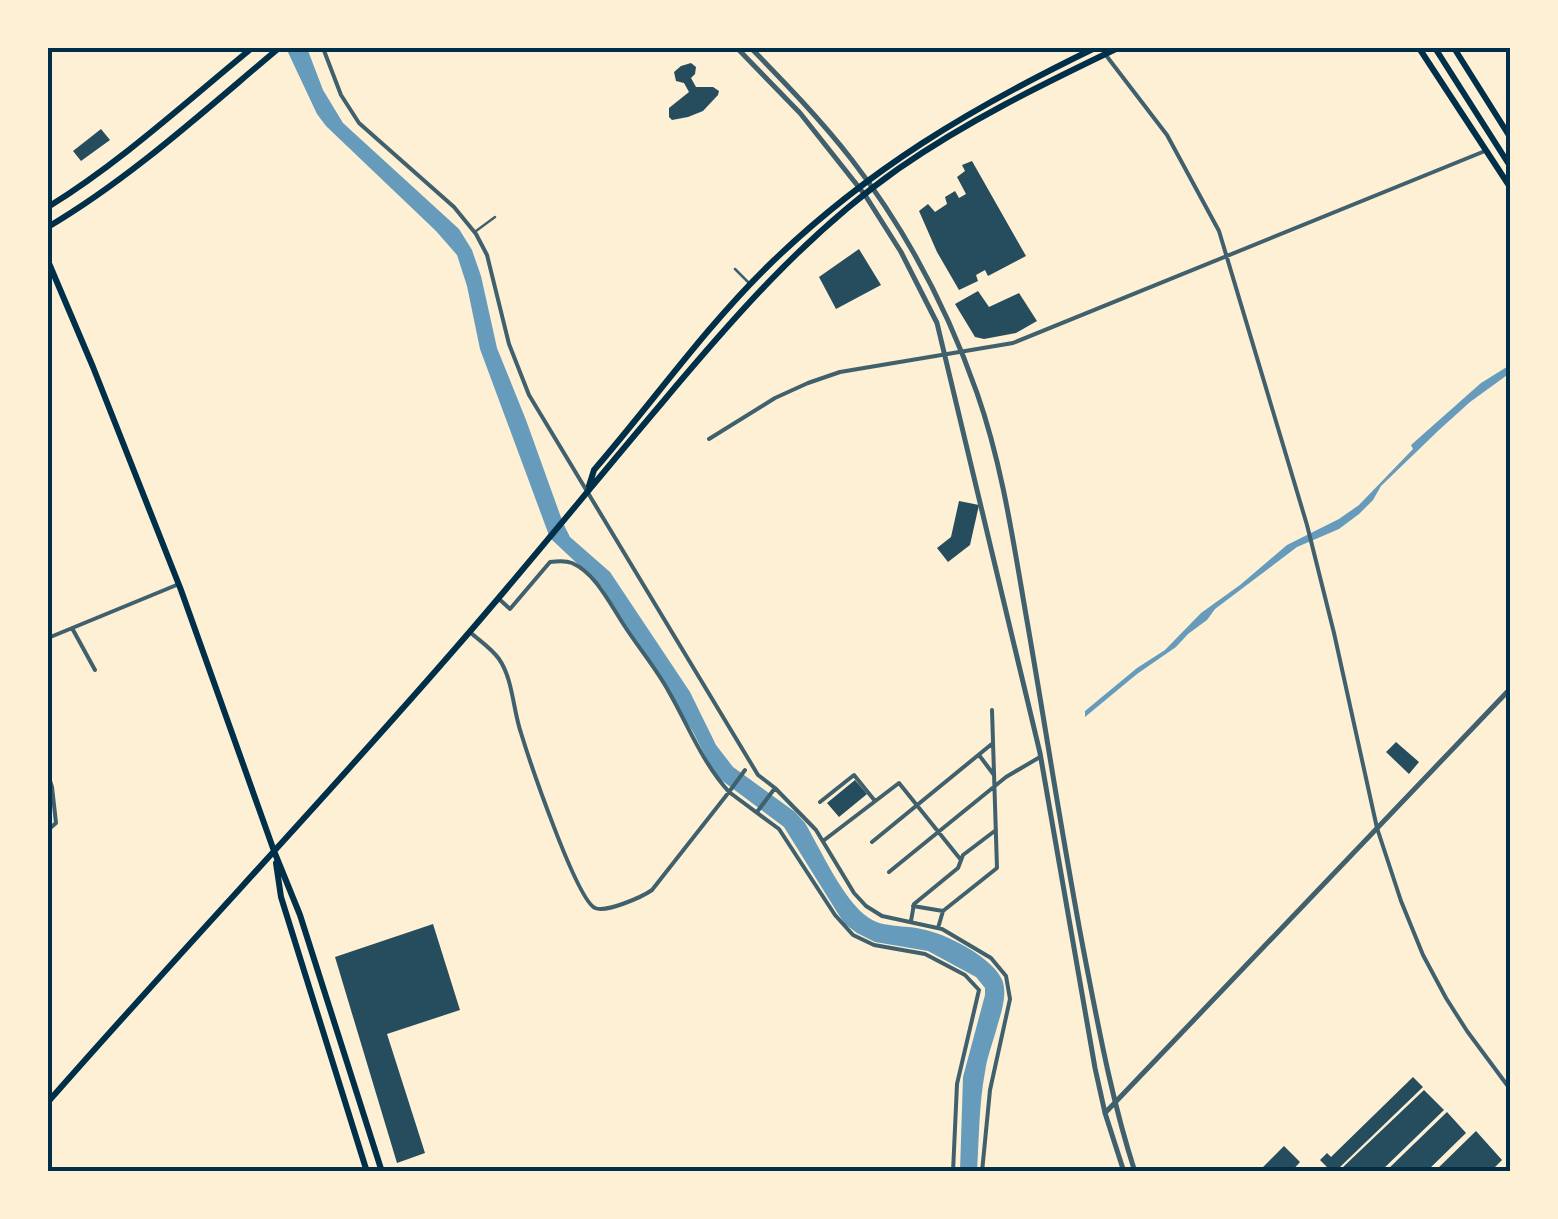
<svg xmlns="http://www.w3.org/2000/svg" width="1558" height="1219" font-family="'Sofia Sans Condensed',sans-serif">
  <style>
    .water { fill: #669bbc }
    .building { fill: #264d5e }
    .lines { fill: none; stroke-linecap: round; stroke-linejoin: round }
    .service { stroke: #3f606c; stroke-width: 2.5 }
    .minor { stroke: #3f606c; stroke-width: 4 }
    .tertiary { stroke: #3f606c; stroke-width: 5 }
    .secondary { stroke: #003049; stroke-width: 6 }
    .primary { stroke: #003049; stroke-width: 6 }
    .trunk { stroke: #003049; stroke-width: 6 }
    .neatline { fill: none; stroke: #003049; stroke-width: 4 }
  </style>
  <rect width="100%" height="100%" fill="#fdf0d5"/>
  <path class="water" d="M286,48H307L323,90L343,123L459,229L472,250L481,276L497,348L526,420L563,523L570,537L610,572L690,692L716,745L733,767L795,812L805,823C821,850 844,902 869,918C884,928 905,925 921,929C945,933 995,958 1003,982C1007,997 1001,1013 997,1027C993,1042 987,1057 985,1072C979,1104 979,1138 977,1171H960L963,1077L985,995V988L976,977L928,951L875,942L857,933L845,924L837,912L784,827L720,779L712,769L693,732L602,587L550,538L480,349L467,286L457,255L436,231L326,126L317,114Z
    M1510,365V373L1470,402L1439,430L1381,486L1373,500L1359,514L1339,529L1297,547L1215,609L1207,620L1188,634L1176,647L1137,674L1085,717V711L1137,668L1165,650L1201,613L1240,585L1287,545L1339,519L1359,505L1413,449L1411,445L1481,383Z"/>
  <path class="building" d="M691,63L696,67L695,74L691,78L696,87H713L719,91L718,95L703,111L688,117L672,120L669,117V108L689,92L684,83L676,81L674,72L681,66Z
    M101,129L110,140L81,161L73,151Z
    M972,161L1026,256L988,276L985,270L976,275L978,281L959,290L937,252L919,211L928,204L935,212L947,204L945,197L955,191L959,198L966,194L957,177L965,171L962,165Z
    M859,249L881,285L836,309L819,277Z
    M978,291L989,307L1019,293L1037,321L1016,333L984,339L975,337L955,304Z
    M959,501L979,505L970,545L948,562L937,548L951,537Z
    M1396,742L1419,762L1409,774L1386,752Z
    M855,780L867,794L839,817L827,803Z
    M433,924L460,1010L387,1034L425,1153L397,1163L335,957Z
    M1413,1077L1423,1087L1340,1167L1342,1168L1424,1090L1444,1110L1380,1172H1332L1320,1160L1327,1153L1331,1157Z
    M1447,1112L1466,1133L1426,1172H1385Z
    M1476,1131L1502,1160L1490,1172H1434Z
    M1284,1146L1300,1162L1291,1172H1258Z"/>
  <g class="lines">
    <path class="service" d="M476,231L495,217
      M735,269L748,282"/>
    <path class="minor" d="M323,48L341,95L359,123L454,207L476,234L487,255L509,344L529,395L758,775L775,788L816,830L854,893L866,906L882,916L942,929L991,958L1006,976L1010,999L990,1090L982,1172
      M1105,54L1167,135L1219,231L1307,525L1334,633L1377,828L1401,901L1423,955L1446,998L1467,1031L1510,1089
      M709,439L775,398L808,383L840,372L1013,343L1485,151
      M498,598L510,609L550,562C557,561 565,560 572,563C595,573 609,602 622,622C637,646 656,668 669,692C689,727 702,762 729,792L745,770
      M72,628L95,670
      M471,633C480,641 492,649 499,659C513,679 513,710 521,733C529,759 576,899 595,908C606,913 642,897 652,890L729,792L779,829L835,915L853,935L874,945L925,954L965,975L979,990L957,1084L953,1172
      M48,638L179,584
      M979,755L994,775
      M48,775L52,787L56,823L48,830
      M820,802L854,775L875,801
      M757,812L775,788
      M823,841L899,783L961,860
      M872,842L993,743
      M889,872L1006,777L1040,757
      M913,906L943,911
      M911,921L914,904L958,868L963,855L996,830
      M938,928L943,911L997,868L992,710"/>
    <path class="tertiary" d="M737,48L800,113L865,195L901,252L937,323L1040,753L1095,1068L1105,1113L1124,1172
      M751,48C786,84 821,120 852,160C906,230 948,310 977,393C1002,464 1013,540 1026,615C1046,729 1063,844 1085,958C1099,1030 1112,1101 1135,1172
      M1105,1113L1510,689"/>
    <path class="secondary" d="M48,261L93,367L181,590L274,851L300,915L382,1172
      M589,486L594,470C652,403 704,329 767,267C866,170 971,108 1095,48
      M276,863L281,897L367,1172
      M48,1102C183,948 325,799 460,643C528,565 593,484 661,404C733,318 806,234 898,169C967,121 1043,84 1118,48"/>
    <path class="primary" d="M1419,48L1510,187
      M48,207C121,162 186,102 252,48
      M48,227C131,178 205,110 279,48"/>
    <path class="trunk" d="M1435,48L1510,166
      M1454,48L1510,137"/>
  </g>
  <rect width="1558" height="1219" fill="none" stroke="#fdf0d5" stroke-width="100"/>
  <rect x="50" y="50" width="1458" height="1119" class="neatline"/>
</svg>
